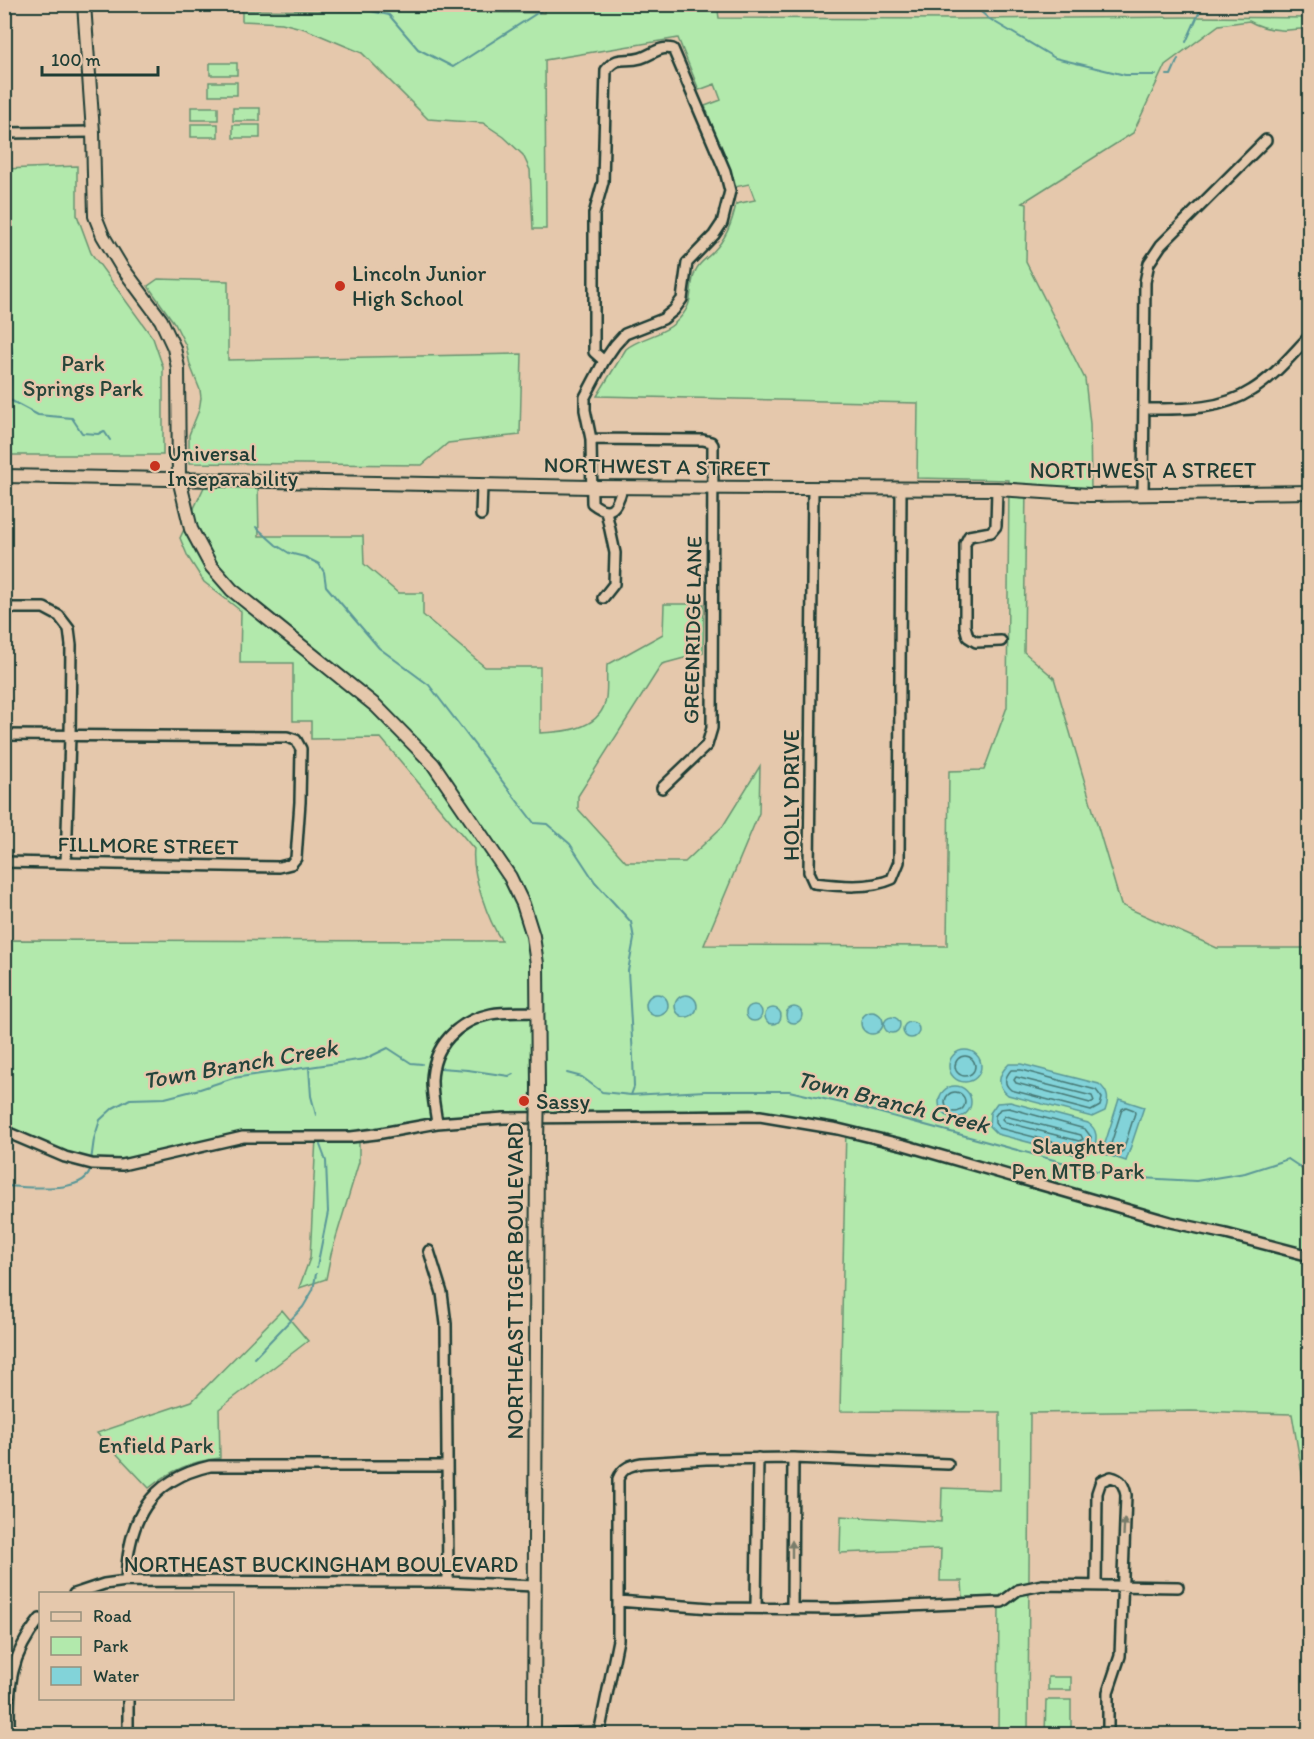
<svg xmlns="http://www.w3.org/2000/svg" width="1314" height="1739" font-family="Itim,sans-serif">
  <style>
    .green { fill: #b2e9ac; stroke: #689370; stroke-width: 1.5 }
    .water { fill: #82d3d9; stroke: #5a9797; stroke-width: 1.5 }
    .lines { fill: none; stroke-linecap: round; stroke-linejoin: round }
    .shore { stroke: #477976; stroke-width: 1.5 }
    .stream { stroke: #5a9797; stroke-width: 2 }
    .minor-casing { stroke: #1f3d34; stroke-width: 14 }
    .tertiary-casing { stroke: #1f3d34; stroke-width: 16 }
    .minor { stroke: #e5c8ac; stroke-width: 9 }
    .tertiary { stroke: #e5c8ac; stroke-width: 12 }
    .tertiary-bridge-casing { stroke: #1f3d34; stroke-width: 16; stroke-linecap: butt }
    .tertiary-bridge { stroke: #e5c8ac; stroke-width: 12 }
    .oneway { fill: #787c6a }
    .poi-dot { fill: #c8321e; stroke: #e5c8ac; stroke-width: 2 }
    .labels { text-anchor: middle; stroke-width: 4.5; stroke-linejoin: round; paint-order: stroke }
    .poi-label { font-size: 22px; fill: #1f3d34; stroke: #e5c8ac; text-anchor: start }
    .park-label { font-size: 22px; fill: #26463a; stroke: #e5c8ac }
    .street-label { font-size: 22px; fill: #1f3d34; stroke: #e5c8ac }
    .water-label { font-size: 24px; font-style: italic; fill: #24443c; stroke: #e5c8ac }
  </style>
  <rect width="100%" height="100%" fill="#e5c8ac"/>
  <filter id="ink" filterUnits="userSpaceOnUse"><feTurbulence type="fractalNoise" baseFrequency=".0167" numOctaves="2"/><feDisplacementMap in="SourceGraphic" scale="12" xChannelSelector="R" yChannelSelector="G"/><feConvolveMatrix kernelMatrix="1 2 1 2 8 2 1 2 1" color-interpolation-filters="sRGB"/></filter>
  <g filter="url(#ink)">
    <path class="green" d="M717,4L719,18L961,19L1193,17L1309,18V30C1300,27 1291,31 1281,30C1269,29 1259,27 1249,21L1219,25L1165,65L1133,133L1022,203L1027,204L1026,262L1085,379L1090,424L1091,489L1026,485L1024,652L1054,678L1121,905L1217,948H1309V1514L1292,1414L1191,1411L1030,1413L1028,1734H998L999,1599L963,1598L962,1581H940L941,1549L840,1553L841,1516L941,1522L942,1488L1000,1490V1412L840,1411L846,1126L750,1109L562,1115L416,1131L415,1122L410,1127L359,1134V1162L331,1254L326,1279L299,1288L310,1258L316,1137L244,1138L112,1165L73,1158L5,1133V940L502,941C488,921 471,873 474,849L381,738L311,739V721H293V663H240L241,611L204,582L188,557L180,538L205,485L258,486L259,536H363L364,564L398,593H423V615L485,667H540V733C563,732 597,730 605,703C608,692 606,677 607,665L663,634L664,604H704L703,653L662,664L578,796V809L626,862H685L723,826L760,766L759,813L704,945L947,946L949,771L984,770L1007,707L1009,480L917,478L918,403L597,396L626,349C641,337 661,336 675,323C698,302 686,291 696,270C700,262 706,259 712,253C726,239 732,223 736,204L755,200L749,184L735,187L705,106L721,100L715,84L699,90L678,38L545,60L546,229H533L530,170L523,155L504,137L483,123L428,119L362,53L305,29L282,23L242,21V10L544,13L545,5Z
      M210,63H237V75H210Z
      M209,82H237V95H209Z
      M191,107H218V120H191Z
      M233,108H260V121H233Z
      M191,124H218V137H191Z
      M233,125H260V138H233Z
      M77,166V215L91,253L153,338L163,367V455H5V169Z
      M158,279L228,281V360L522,354L520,435L448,443L422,465L189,463V435L199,410L201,398L200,390L190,365L186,346L175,324L148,286Z
      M282,1310L308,1341L219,1409L220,1458C192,1461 171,1470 149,1488L97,1433L192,1401Z
      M1048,1677H1071V1690H1048Z
      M1046,1700H1071V1734H1045Z"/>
    <path class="water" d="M646 1005a11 11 0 1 1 22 0a11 11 0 1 1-22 0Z
      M675 1006a11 11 0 1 1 22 0a11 11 0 1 1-22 0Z
      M746 1013a8 8 0 1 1 16 0a8 8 0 1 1-16 0Z
      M786 1015a8 8 0 1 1 16 0a8 8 0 1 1-16 0Z
      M765 1016a8 8 0 1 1 16 0a8 8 0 1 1-16 0Z
      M861 1023a11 11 0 1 1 22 0a11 11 0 1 1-22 0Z
      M884 1025a8 8 0 1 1 16 0a8 8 0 1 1-16 0Z
      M903 1030a8 8 0 1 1 16 0a8 8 0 1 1-16 0Z
      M949 1066a16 16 0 1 1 32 0a16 16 0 1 1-32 0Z
      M1009,1064H1021L1099,1084C1109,1092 1109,1100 1105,1111L1092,1117L1008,1095C996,1086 998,1074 1009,1064Z
      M939 1102a16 16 0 1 1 32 0a16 16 0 1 1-32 0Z
      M1119,1099L1144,1107L1126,1161L1102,1153Z
      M1010,1102L1088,1123C1098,1130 1097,1138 1094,1149L1081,1156L997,1134L989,1126L990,1113L997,1103Z"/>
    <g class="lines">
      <path class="shore" d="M955 1066a10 10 0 1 1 20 0a10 10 0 1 1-20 0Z
        M1011,1070H1021L1096,1090L1102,1098L1100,1106L1091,1111L1011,1090C1003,1084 1005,1077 1011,1070Z
        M1016,1077L1092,1096L1094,1101L1090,1103L1016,1083L1014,1080Z
        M945 1102a10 10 0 1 1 20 0a10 10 0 1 1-20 0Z
        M1126,1107L1134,1110L1135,1113L1123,1151L1120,1153L1111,1150L1110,1147L1122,1109Z
        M1009,1108L1085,1129L1091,1137L1089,1145L1080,1149L999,1128L995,1123V1116L1000,1109Z
        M1005,1116L1081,1135L1083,1139L1079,1141L1005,1122L1002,1119Z"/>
      <path class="stream" d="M972,4L988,18L1055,58L1125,75H1156
        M352,7L389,15L418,49L453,67L545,8L547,4
        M1186,42L1203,4
        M1167,75H1171L1178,59
        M4,307L12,352L10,400L38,415L72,418L82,433L98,434L104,431L110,440
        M256,527L276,545L289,553L305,557L319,564L324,572L326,586L379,648L429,685L534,823L547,824L570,844L595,882L631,922L634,939L628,971L633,1057L634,1087L631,1095
        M309,1068L311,1096L316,1115
        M440,1068L468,1070L509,1076L513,1074
        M567,1073L582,1077L602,1092L631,1095L705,1091H789L855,1106L1091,1170L1141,1178L1196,1181L1245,1173L1288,1159L1300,1167L1310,1178
        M91,1161L94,1139L100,1120L113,1108L130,1099L165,1098L200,1089L233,1078L365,1059L388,1048L411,1063L422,1064
        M4,1186C25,1186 87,1196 91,1167
        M317,1267L328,1212L326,1161L320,1145
        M254,1358L303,1307L313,1290L316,1274"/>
      <defs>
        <path id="minor" d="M4,133L93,132
          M604,361L594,352V214L603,182L606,70C619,54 625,63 641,58C653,54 659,46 673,49L725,171L730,191L722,223L714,235L687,263L682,299L674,310L663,319L625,334L615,345L604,361L585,397V410L591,439L592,503C611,518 617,507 622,488
          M1144,409C1180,409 1220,411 1252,390C1274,377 1292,354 1310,336
          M591,439L703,440L711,442L713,445L712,728L707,745L662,788
          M813,489L809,872L814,883C839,886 870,889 892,879L899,862L901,489
          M997,489L996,526L991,532L969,536L965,544V626L968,637L976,642L1001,641
          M1143,494L1145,282L1149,263L1161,245L1266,140
          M481,515L482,485
          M603,598L614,584L615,553L606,511
          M4,608H44L59,616L69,629L71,645L70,736L66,863
          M4,735L287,737L296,740L301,749L300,802L296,858L291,864L279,867L4,862
          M437,1123C435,1109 432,1095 432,1081C433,1046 457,1021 491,1014C506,1011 523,1013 538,1012
          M4,1131L65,1157L92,1164L122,1165L243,1137H351L376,1134L437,1123L504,1118L760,1116L838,1129L904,1145L1170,1222L1226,1234L1310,1256
          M429,1251L442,1293L446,1324L448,1582
          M126,1581C128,1521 148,1480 210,1466H446
          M1096,1586L1097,1493L1101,1481L1111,1477C1121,1479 1124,1485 1126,1495L1120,1656L1108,1692V1734
          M74,1594L104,1584L126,1581L448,1582L534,1586
          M618,1601L711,1608L838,1609L1002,1602L1018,1590L1042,1585L1178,1587
          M756,1608L758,1458
          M792,1608L793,1458
          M9,1734C9,1685 8,1659 40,1619
          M128,1734V1699
          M543,1734L599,1732
          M599,1734L618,1640V1479C623,1467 631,1465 642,1463L706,1459L793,1458L948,1464"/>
        <path id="tertiary" d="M84,4L93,132L95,216L103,236L121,266L161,320L174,348L178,368L179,479L191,529L211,566L232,590L376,706L433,764L510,877L523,904L533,936L537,964L538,1089
          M4,476L590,487L997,489L1089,495L1310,492
          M534,1734L537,1142"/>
      </defs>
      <use href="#minor" class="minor-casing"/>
      <use href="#tertiary" class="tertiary-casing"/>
      <use href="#minor" class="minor"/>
      <use href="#tertiary" class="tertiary"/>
      <defs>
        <path id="tertiary-bridge" d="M537,1142L538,1089"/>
      </defs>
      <use href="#tertiary-bridge" class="tertiary-bridge-casing"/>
      <use href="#tertiary-bridge" class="tertiary-bridge"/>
    </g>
    <defs><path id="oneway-solid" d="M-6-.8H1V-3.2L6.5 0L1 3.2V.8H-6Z" transform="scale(1.5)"/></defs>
    <g class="oneway">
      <use href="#oneway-solid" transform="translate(1124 1527) rotate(-87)"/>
      <use href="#oneway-solid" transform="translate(792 1549) rotate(-90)"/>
    </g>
  </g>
  <g class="poi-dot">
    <circle cx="340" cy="286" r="6"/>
    <circle cx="155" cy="466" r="6"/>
    <circle cx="524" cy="1101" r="6"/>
  </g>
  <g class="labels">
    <g class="poi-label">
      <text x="352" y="281">Lincoln Junior<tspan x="352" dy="25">High School</tspan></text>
      <text x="167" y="461">Universal<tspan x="167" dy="25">Inseparability</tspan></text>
      <text x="536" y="1109">Sassy</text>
    </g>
    <g class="park-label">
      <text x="83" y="371">Park<tspan x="83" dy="25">Springs Park</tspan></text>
      <text x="1078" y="1154">Slaughter<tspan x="1078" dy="25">Pen MTB Park</tspan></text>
      <text x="156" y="1453">Enfield Park</text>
    </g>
    <g class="street-label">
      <text transform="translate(657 466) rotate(1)" y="8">NORTHWEST A STREET</text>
      <text x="1143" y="478">NORTHWEST A STREET</text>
      <text transform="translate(692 630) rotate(-89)" y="8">GREENRIDGE LANE</text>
      <text transform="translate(791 795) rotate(-90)" y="8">HOLLY DRIVE</text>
      <text transform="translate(148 845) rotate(1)" y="8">FILLMORE STREET</text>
      <text transform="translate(515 1281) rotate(-90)" y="8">NORTHEAST TIGER BOULEVARD</text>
      <text x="321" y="1572">NORTHEAST BUCKINGHAM BOULEVARD</text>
    </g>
    <g class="water-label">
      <text transform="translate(240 1064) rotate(-10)" y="8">Town Branch Creek</text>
      <text transform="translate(893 1102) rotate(14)" y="8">Town Branch Creek</text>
    </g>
  </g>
  <rect width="1314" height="1739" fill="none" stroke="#e5c8ac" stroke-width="24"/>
  <rect x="12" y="12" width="1290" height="1715" fill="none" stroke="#1f3d34" stroke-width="2" filter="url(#ink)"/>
  <rect x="39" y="1592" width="195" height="108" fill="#e5c8ac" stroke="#96907c" stroke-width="1.5"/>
  <rect x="51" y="1612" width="30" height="9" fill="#e5c8ac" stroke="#96907c" stroke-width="1.5"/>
  <text x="93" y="1622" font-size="18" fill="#1f3d34">Road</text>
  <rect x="51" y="1637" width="30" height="18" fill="#b2e9ac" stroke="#96907c" stroke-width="1.5"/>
  <text x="93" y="1652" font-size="18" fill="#1f3d34">Park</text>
  <rect x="51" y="1667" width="30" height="18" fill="#82d3d9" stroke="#96907c" stroke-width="1.5"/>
  <text x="93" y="1682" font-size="18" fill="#1f3d34">Water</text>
  <path d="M42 66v9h116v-9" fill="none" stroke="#1f3d34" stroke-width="3"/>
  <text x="51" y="66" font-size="18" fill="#1f3d34" stroke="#e5c8ac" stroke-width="4.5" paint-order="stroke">100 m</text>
</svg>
